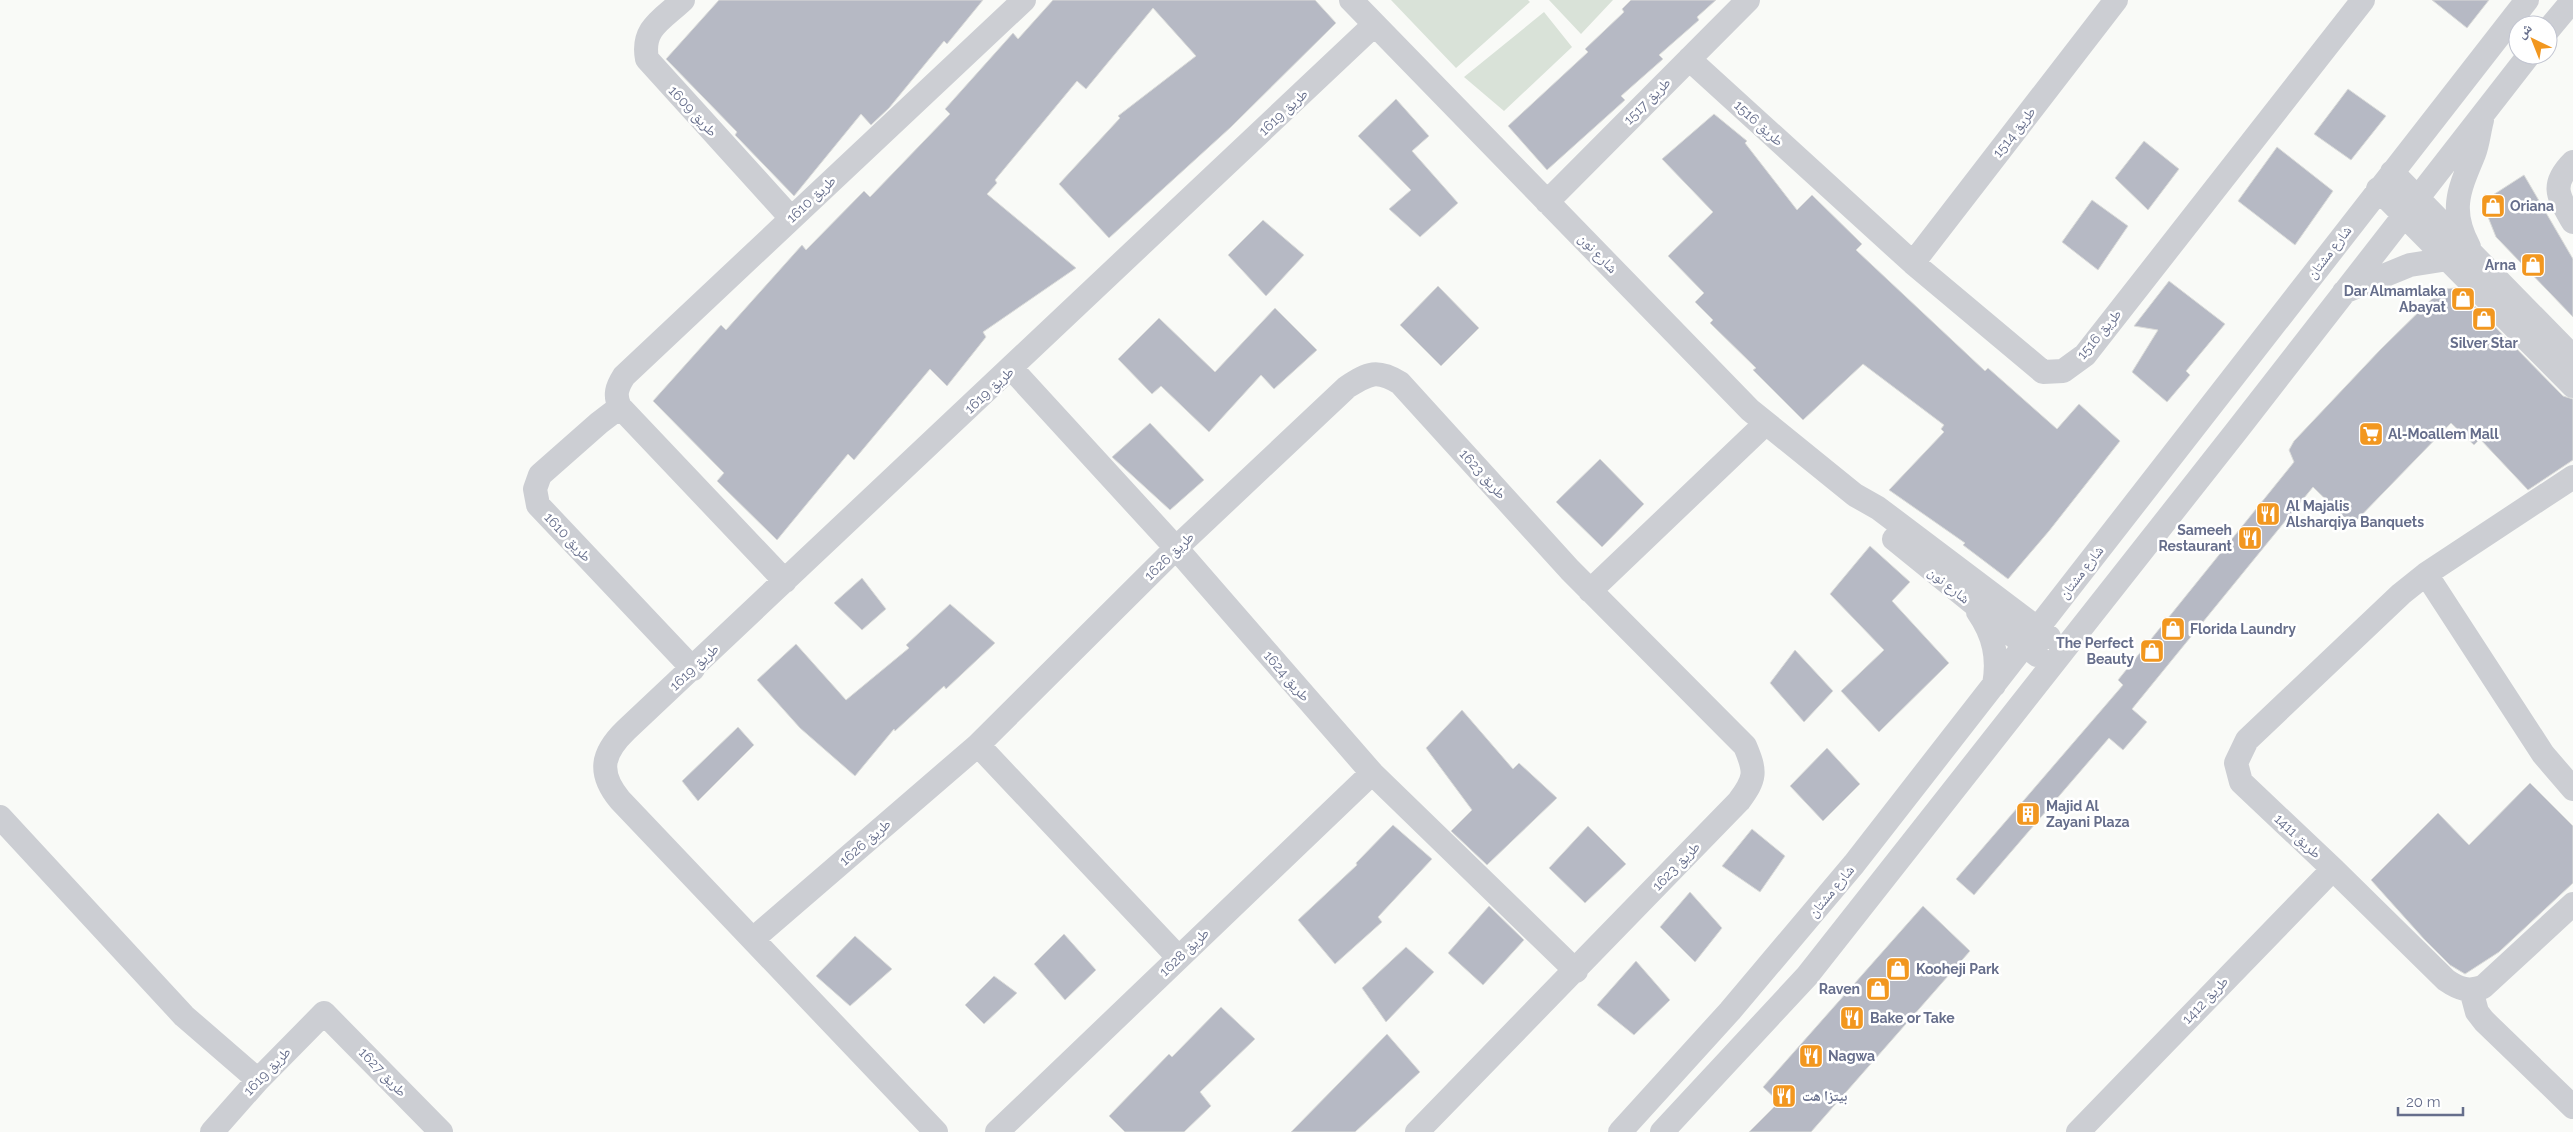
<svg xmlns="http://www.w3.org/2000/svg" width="2573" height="1132" font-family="Raleway,'Noto Naskh Arabic',sans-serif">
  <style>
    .green { fill: #d9e2d8 }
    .building { fill: #b6b9c4; stroke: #dbdcda }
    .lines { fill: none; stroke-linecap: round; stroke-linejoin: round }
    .minor { stroke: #ccced3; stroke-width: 24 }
    .labels { text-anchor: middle; stroke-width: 5; stroke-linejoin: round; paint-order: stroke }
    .street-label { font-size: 14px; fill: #666e8b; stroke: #fff }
    .poi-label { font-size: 14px; font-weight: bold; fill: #666e8b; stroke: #fff; text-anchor: start }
  </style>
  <rect width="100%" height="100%" fill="#f9faf7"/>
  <path class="green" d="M1391,0H1528L1530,2L1456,68Z
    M1549,0H1613L1581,34Z
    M1544,12L1572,47L1504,111L1464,77Z"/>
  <path class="building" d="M719,0H983L947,44L944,41L889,108L871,125L861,114L794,196L735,135L737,132L666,59Z
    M1053,0H1315L1336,23L1231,127L1109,238L1059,184L1120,118L1118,116L1196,56L1153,8L1086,89L1077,81L995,180L997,183L987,194L1076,268L983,332L986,337L947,386L930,369L854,460L848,454L777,540L717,481L724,473L653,401L721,325L726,330L802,245L806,250L864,191L870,197L950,114L945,109L1013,33L1018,39Z
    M1631,0H1716L1697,17L1699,20L1659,55L1663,59L1621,96L1625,100L1547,170L1508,126L1588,52L1585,49L1624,12L1622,9Z
    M2432,0H2489L2467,28Z
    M2348,89L2386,116L2351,160L2314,134Z
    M1396,99L1429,136L1412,151L1458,203L1420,237L1389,209L1411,190L1358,136Z
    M1714,114L1747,141L1745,143L1797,210L1812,195L1862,244L1856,250L1985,371L1988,368L2057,429L2079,404L2120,441L2049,531L2008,579L1963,545L1965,543L1889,490L1944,432L1941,429L1944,425L1863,364L1803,420L1753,370L1756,368L1710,323L1713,320L1695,302L1704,293L1668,256L1713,212L1662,159Z
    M2144,141L2179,169L2148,210L2115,178Z
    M2277,147L2333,191L2295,245L2238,201Z
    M2524,175L2573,259V317L2496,237L2482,202Z
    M2092,200L2128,226L2098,270L2062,242Z
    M1263,220L1304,255L1266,296L1228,255Z
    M2169,281L2225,324L2186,371L2190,375L2167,402L2132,372L2158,330L2134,326Z
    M1438,286L1479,328L1441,366L1400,325Z
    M2457,288L2563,396L2573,399V460L2528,490L2480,439L2474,445L2451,423L2352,525L2313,487L2132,709L2147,722L2123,750L2109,738L1974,895L1956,879L2123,685L2118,680L2294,462L2289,450L2294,441L2380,350L2442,289Z
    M1275,308L1317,350L1274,389L1261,375L1209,432L1161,386L1152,394L1118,359L1159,318L1215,372Z
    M1150,423L1204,480L1170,510L1112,457Z
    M1600,459L1644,504L1602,547L1556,502Z
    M1870,546L1910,582L1892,601L1949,663L1879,732L1841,691L1884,650L1830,594Z
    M862,578L886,609L862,630L834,603Z
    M950,604L995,643L946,689L944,686L895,731L894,729L855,776L800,728L757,680L796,644L846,700L909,648L906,645Z
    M1795,650L1833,691L1804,722L1770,683Z
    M1462,710L1513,769L1519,763L1557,798L1487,865L1451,831L1472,810L1426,748Z
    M738,727L754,745L698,801L682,781Z
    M1827,748L1860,784L1823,821L1790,786Z
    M2530,783L2573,826V883L2499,952L2465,974L2450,965L2424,939L2371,880L2438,813L2469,845Z
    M1393,825L1432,859L1378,917L1382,922L1335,964L1298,920L1357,865L1356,863Z
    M1588,826L1626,864L1585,903L1549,868Z
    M1752,829L1785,856L1760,892L1722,866Z
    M1690,892L1722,928L1695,962L1660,927Z
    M1489,906L1524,940L1483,985L1448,953Z
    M1923,906L1970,951L1811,1132H1749L1779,1102L1763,1087Z
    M1064,934L1096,970L1065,1000L1034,964Z
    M855,936L892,969L850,1006L816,976Z
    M1406,947L1434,972L1386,1022L1362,988Z
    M1636,961L1670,1000L1634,1035L1597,1005Z
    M994,976L1017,993L984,1024L965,1005Z
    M1221,1007L1255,1039L1200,1092L1211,1106L1184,1132H1125L1109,1116L1169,1054L1172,1057Z
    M1387,1034L1420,1072L1355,1132H1291Z"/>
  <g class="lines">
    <path class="minor" d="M683,0C663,19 641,28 647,59L791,218
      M1351,0L1750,410L1855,495L1878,508L2049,637
      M2548,30L2573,0
      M1689,59L1913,263L2043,372L2063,371L2085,355L2363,0
      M2573,162C2549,186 2559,197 2573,222
      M2392,172L2573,357
      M2378,189L2573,386
      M1547,202L1748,0
      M2469,247C2449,210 2459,190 2474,154C2478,144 2479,131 2482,120
      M1913,263L2116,0
      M2344,292L2410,265L2448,259
      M1012,369L1176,548L1372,773L1576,971
      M620,407L599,423L540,475L535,489L538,505L693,669
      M2573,477L2426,574L2401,594L2247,740L2236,763L2241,782L2333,869L2446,980C2459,989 2468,992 2483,987L2573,904
      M1894,539L2037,655
      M2426,574L2543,754L2573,789
      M785,581L620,407C614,395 617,387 624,376L1024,0
      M1590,591L1765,424
      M1978,612C1994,635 1999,658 1994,685
      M978,745L1178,957
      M0,817L184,1016L258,1080
      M753,939L978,745L1176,548L1347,387C1369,373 1377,369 1400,383L1570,570L1745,746C1756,772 1756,778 1739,801L1417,1132
      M2471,990L2477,1012L2484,1021L2573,1107
      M212,1132L258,1080L324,1013L441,1132
      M936,1132L620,800C598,773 601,754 626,730L1374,25
      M997,1132L1372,773
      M1620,1132L1730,1011L1854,864L2527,0
      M1662,1132L1807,976L2238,429L2529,55
      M2078,1132L2333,869"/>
  </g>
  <defs>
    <symbol id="shop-square" viewBox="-11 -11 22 22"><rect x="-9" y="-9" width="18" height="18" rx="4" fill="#f2971f" stroke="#fff"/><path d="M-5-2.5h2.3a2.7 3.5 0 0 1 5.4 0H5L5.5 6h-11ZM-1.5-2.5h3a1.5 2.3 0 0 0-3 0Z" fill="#fff"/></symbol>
    <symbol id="supermarket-square" viewBox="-11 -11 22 22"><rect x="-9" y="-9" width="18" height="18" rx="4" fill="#f2971f" stroke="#fff"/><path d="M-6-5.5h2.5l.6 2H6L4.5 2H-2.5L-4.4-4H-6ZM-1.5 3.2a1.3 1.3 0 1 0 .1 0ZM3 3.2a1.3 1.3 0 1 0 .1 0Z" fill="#fff"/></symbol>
    <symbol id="restaurant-square" viewBox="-11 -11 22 22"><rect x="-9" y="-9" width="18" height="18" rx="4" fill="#f2971f" stroke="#fff"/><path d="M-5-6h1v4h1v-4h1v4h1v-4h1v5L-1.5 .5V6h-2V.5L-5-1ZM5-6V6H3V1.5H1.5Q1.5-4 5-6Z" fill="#fff"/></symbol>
    <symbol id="building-square" viewBox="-11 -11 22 22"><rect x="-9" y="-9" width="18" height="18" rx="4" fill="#f2971f" stroke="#fff"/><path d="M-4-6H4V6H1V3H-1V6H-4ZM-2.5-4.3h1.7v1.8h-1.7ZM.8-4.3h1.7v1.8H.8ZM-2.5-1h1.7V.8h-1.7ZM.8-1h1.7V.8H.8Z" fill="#fff"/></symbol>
  </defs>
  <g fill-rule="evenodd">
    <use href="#shop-square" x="2479" y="192" width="28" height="28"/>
    <use href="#shop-square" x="2519" y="251" width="28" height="28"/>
    <use href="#shop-square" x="2449" y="285" width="28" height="28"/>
    <use href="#shop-square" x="2470" y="305" width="28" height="28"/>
    <use href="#supermarket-square" x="2357" y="420" width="28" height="28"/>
    <use href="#restaurant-square" x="2254" y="500" width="28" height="28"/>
    <use href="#restaurant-square" x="2236" y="524" width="28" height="28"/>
    <use href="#shop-square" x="2159" y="615" width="28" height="28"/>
    <use href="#shop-square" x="2138" y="637" width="28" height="28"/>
    <use href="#building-square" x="2014" y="800" width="28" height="28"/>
    <use href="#shop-square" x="1884" y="955" width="28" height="28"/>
    <use href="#shop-square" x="1864" y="975" width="28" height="28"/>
    <use href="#restaurant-square" x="1838" y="1004" width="28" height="28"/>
    <use href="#restaurant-square" x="1797" y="1042" width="28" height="28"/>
    <use href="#restaurant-square" x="1770" y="1082" width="28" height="28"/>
  </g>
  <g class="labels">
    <g class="street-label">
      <text transform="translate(1647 101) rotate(-45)" y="5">طريق 1517</text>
      <text transform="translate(693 111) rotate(47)" y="5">طريق 1609</text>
      <text transform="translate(1283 112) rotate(-43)" y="5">طريق 1619</text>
      <text transform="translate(1759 123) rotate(42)" y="5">طريق 1516</text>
      <text transform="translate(2014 132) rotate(-52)" y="5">طريق 1514</text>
      <text transform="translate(811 199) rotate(-43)" y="5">طريق 1610</text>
      <text transform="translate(2329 252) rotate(-52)" y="5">شارع مشتان</text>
      <text transform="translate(1598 253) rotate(46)" y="5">شارع نون</text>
      <text transform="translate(2099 334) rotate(-50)" y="5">طريق 1516</text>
      <text transform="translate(989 390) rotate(-43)" y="5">طريق 1619</text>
      <text transform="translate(1483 474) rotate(48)" y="5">طريق 1623</text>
      <text transform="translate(568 537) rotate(47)" y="5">طريق 1610</text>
      <text transform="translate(1169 556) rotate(-44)" y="5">طريق 1626</text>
      <text transform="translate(2081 572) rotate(-52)" y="5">شارع مشتان</text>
      <text transform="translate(1949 585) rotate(39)" y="5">شارع نون</text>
      <text transform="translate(694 667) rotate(-43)" y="5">طريق 1619</text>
      <text transform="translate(1287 676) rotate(49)" y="5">طريق 1624</text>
      <text transform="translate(2298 836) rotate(43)" y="5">طريق 1411</text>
      <text transform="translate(865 842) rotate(-41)" y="5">طريق 1626</text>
      <text transform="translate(1676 866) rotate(-46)" y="5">طريق 1623</text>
      <text transform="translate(1831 891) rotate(-50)" y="5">شارع مشتان</text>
      <text transform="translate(1184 952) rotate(-44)" y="5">طريق 1628</text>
      <text transform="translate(2205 1000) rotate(-46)" y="5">طريق 1412</text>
      <text transform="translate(267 1071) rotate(-46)" y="5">طريق 1619</text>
      <text transform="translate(383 1072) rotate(46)" y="5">طريق 1627</text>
    </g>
    <g class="poi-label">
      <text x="2510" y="211">Oriana</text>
      <text x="2516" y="270" text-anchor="end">Arna</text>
      <text x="2446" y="296" text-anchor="end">Dar Almamlaka<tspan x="2446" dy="16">Abayat</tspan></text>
      <text x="2484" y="348" text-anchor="middle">Silver Star</text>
      <text x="2388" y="439">Al-Moallem Mall</text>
      <text x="2286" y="511">Al Majalis<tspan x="2286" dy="16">Alsharqiya Banquets</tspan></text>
      <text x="2232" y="535" text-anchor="end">Sameeh<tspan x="2232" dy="16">Restaurant</tspan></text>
      <text x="2190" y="634">Florida Laundry</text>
      <text x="2134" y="648" text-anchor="end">The Perfect<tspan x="2134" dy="16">Beauty</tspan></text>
      <text x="2046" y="811">Majid Al<tspan x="2046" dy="16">Zayani Plaza</tspan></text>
      <text x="1916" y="974">Kooheji Park</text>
      <text x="1860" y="994" text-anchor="end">Raven</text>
      <text x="1870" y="1023">Bake or Take</text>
      <text x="1828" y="1061">Nagwa</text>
      <text x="1802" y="1101">بيتزا هت</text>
    </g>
  </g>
  <g transform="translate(2533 40) rotate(317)"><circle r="24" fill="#ffffff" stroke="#c2c5d1"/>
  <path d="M0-4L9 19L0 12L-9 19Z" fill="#f2971f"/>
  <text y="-8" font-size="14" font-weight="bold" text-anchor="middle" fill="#666e8b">ش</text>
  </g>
  <path d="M2398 1107v8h65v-8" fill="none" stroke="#666e8b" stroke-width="2.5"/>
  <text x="2406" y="1107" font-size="15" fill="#666e8b" stroke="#ffffff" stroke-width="4" paint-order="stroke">20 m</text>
</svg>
